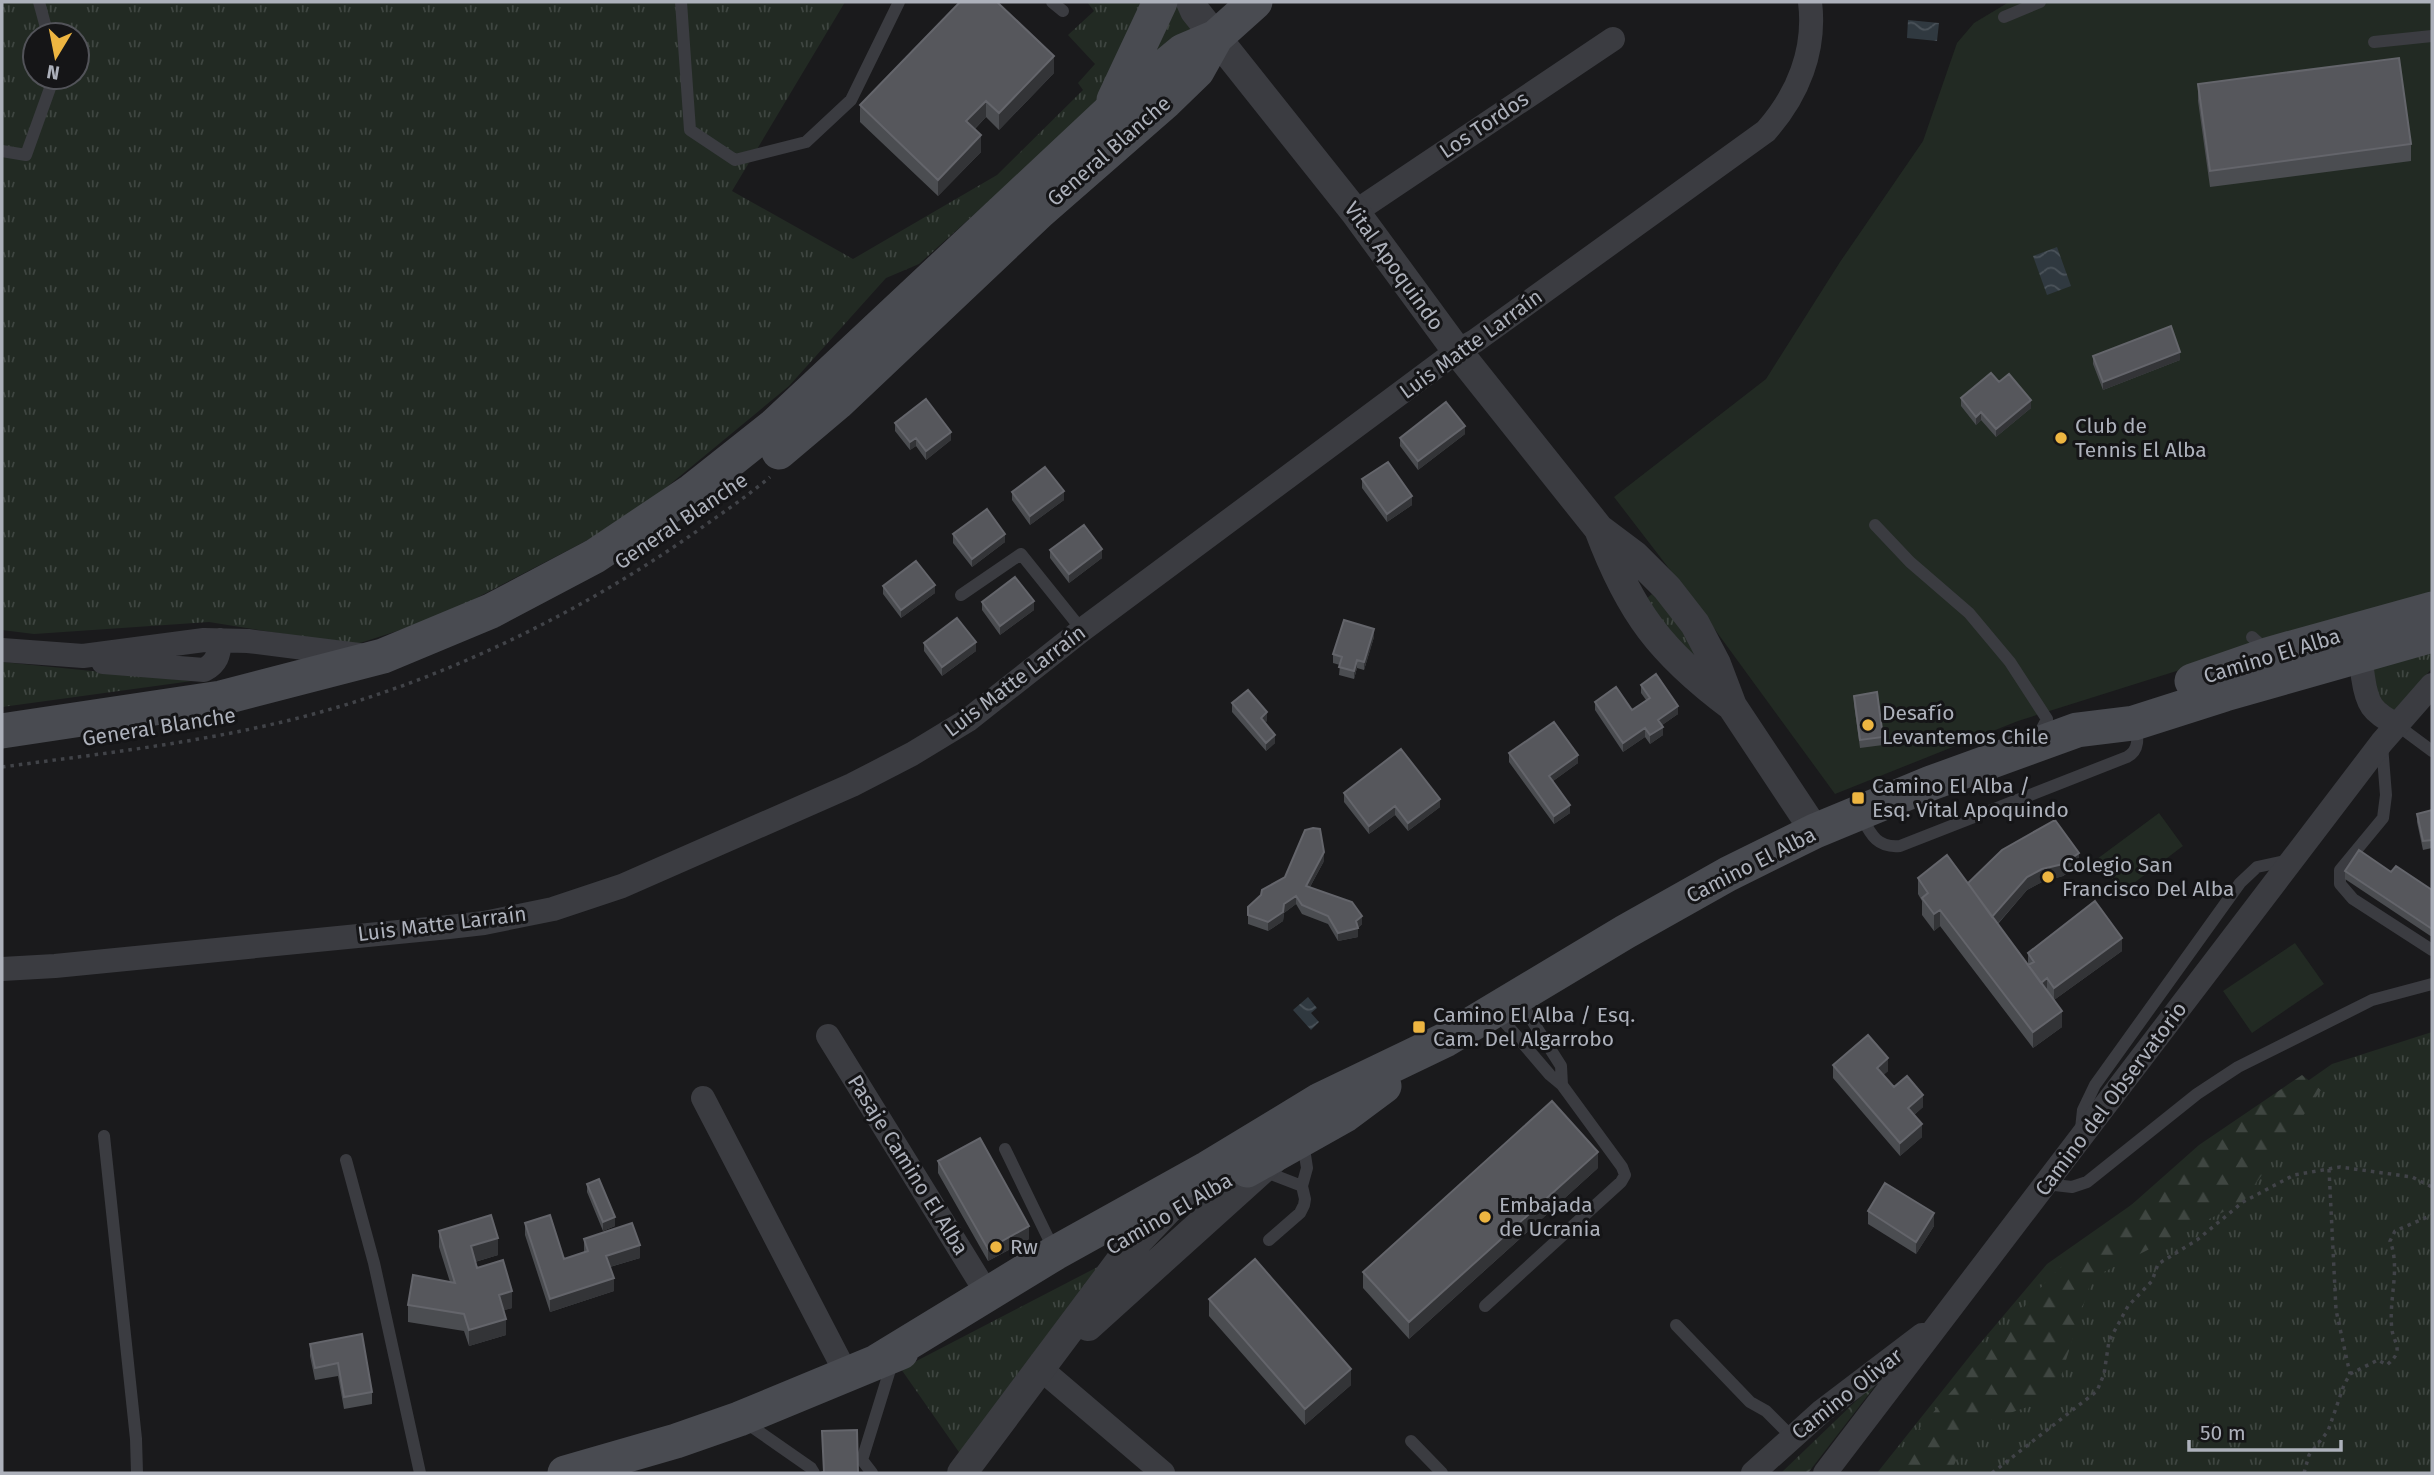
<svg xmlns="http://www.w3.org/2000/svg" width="2434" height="1475" font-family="'Fira Sans',sans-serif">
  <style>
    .grass { fill: url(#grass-tufts); fill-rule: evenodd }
    .forest { fill: url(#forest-firs) }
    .park { fill: url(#park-crowns) }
    .garden { fill: #222a23 }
    .water { fill: url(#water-waves) }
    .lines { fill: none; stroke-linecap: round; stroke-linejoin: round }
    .path { stroke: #414348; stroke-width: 3.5; stroke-dasharray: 3.5 5; stroke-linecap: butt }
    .service { stroke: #3b3c41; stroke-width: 12 }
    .minor { stroke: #3b3c41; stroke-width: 24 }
    .tertiary { stroke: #3b3c41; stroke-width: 30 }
    .secondary { stroke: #494b51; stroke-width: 35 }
    .wall { fill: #4b4d51 }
    .shaded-wall { fill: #333437 }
    .building { fill: #56575c; stroke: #64656b; stroke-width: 2 }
    .poi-dot { fill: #edb541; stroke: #151517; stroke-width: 2.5 }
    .labels { text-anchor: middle; stroke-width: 6; stroke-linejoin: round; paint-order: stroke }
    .street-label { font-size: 21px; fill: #adb1bb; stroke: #151517 }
    .poi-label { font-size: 21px; fill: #adb1bb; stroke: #151517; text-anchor: start }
  </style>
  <defs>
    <pattern id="grass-tufts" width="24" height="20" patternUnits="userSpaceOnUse" patternTransform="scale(1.75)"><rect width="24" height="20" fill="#222a23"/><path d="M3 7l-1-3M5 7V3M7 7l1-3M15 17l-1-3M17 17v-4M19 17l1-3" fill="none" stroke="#3f4641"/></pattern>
    <pattern id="forest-firs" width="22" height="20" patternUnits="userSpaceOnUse" patternTransform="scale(1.75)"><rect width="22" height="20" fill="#222a23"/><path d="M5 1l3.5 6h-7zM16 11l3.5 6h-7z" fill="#3f4641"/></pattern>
    <pattern id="park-crowns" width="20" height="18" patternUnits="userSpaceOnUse" patternTransform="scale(1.75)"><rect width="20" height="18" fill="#222a23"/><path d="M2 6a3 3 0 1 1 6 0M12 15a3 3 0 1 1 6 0" fill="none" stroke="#3f4641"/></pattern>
    <pattern id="water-waves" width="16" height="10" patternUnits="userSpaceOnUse" patternTransform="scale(1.75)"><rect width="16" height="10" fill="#303940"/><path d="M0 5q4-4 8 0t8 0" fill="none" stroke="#4b535a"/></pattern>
  </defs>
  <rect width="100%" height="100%" fill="#1a1a1c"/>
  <path class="grass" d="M2,2H845L732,191L853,259L997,175L1083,90L1078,83L1095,64L1068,35L1094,11L1087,2H1147L1097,104L919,264L886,278L789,386L628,519L440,617L354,645L209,622L34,634L2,630ZM35,35H77V77H35Z
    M1176,5L1191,22V35L1127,89Z
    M1652,594L1684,621L1700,655L1695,658L1666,633L1646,599Z
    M2432,649V668L2396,712L2382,710L2371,662Z
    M2,662L192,681L2,707Z
    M2432,1032V1473H1877L1977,1347L2047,1264L2332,1064Z
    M1111,1260L961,1455L901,1369Z"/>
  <path class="forest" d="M2302,1075L2321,1090L2243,1202L2092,1278L2054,1398L1969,1427L1951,1473H1881L2050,1277L2199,1145Z"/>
  <path class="park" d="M1885,1373L1808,1473H1781Z"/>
  <path class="garden" d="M2009,2H2432V597L2272,641L2018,721L1835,794L1697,605L1614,497L1766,379L1840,262L1923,141L1957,43L1974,23Z
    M2159,813L2183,846L2122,892L2097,859Z
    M2295,943L2324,984L2252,1033L2223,991Z"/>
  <path class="water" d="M1908,20L1939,23L1937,41L1907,38Z
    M2057,247L2071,286L2047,295L2033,256Z
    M1308,997L1317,1008L1311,1013L1319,1022L1311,1030L1293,1010Z"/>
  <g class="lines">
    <path class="path" d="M2,767C91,755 181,745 269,725C426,690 581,615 711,521C731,507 751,493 770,477
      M2329,1169L2336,1310L2350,1374
      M1992,1473L2097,1391L2104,1374L2109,1341L2128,1306L2152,1281L2158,1264L2197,1240L2243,1202L2294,1175L2340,1167L2412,1177L2432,1187
      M2304,1473L2309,1455L2328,1431L2344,1385L2350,1374L2378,1360L2387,1365C2392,1360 2395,1358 2397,1352C2398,1344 2393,1338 2392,1330C2388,1300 2401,1269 2390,1241L2395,1231L2432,1215"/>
    <path class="service" d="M39,2L48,35
      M681,2L690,130L735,160L806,142L851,100L899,2
      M1052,2L1063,11
      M2004,17L2040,2
      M2374,42L2432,36
      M2,151L26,155L54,77
      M1875,525L1910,562L1969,613L2010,662L2047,719L2038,736
      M961,595L1021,554L1082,630
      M2252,637L2267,651
      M2397,725L2432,751
      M2382,745L2386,795L2383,818L2340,870V884L2353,899L2432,950
      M1861,816C1871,835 1877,848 1900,846L2127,757C2140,750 2138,737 2135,725
      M1519,1000L1561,1066L1562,1085
      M2081,1129L2083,1110L2095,1085L2240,883L2257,867L2290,860
      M104,1136L136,1439L137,1473
      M1005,1149L1054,1250
      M346,1160L374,1263L420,1473
      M1263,1171L1302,1186
      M2046,1184L2072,1187L2087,1182L2197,1094L2238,1067L2372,1000L2432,984
      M1269,1240L1300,1213L1304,1205L1305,1199L1302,1186L1307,1168L1303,1142
      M1485,1306L1621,1182L1625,1175L1622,1167L1562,1085L1550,1075L1495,1011
      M1676,1325L1750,1402L1766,1411L1792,1437
      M745,1422L811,1468L814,1473
      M1411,1441L1442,1473
      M872,1473L862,1460L893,1360"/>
    <path class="minor" d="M1355,212L1613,39
      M2365,642L2362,643C2360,655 2361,665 2363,677C2367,705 2372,712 2397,725
      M2,650L83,656L204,640L248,641L359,655
      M103,662L204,670C217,663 219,655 220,640
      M2,969L55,966L449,927L484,923L553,909L622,886L852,785L912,754L968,720L1082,630L1457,351L1475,341L1766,131C1798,95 1816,50 1810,2
      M828,1036L988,1295
      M703,1098L847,1375
      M1041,1369L1163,1473
      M1753,1473L1822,1411L1922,1335
      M1825,1473L2382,742L2432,685"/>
    <path class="tertiary" d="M1191,2L1195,11L1355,212L1457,351L1599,529L1635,556L1667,588L1695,624L1716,664L1732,706L1815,831
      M1599,529C1630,612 1661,653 1732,706
      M1088,1326L1272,1160
      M962,1473L1128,1251L1195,1181"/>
    <path class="secondary" d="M1114,100L1160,2
      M779,452L837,403L1040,211L1166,101L1197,71L1216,37
      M2192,681L2270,654L2432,609
      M2,731L221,698L383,656L491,611L595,556L692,491L775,425L1108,113L1183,51L1216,37L1255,2
      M1247,1170L1345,1115L1384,1086
      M878,1361L1055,1253L1208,1168L1320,1100L1445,1040L1625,932L1728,874L1815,831L1931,783L2077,730L2134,723L2225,694L2432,635
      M565,1473L676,1441L739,1419L901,1352"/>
  </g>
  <path class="wall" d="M1054,73L999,130L986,117L975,129L981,152L938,196L860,122V105Z
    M2198,84L2411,144V161L2210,187L2198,101Z
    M2093,356L2180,360L2103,390L2093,364Z
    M1999,382L2031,408L1996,437L1981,420L1976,425L1961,406V398Z
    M895,423L951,440L926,460L916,446L910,450L895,431Z
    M1465,434L1418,470L1400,446V438Z
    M1362,479L1412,505L1387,522L1362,488Z
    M1012,492L1064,500L1030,525L1012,500Z
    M953,534L1005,542L972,567L953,543Z
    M1050,550L1102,558L1069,583L1050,558Z
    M883,586L935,593L901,618L883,594Z
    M982,602L1034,610L1000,635L982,610Z
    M1374,637L1364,670L1357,668L1354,679L1339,675L1340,665L1333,663V654Z
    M924,643L976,651L942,676L924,651Z
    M1641,685L1678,714L1662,725L1663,735L1650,744L1645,737L1623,752L1595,710V702L1632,710L1646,700L1641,693Z
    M1854,696L1883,737V745L1860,748L1854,704Z
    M1232,703L1267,721L1265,722L1275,743L1266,751L1232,712Z
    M1509,753L1578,763L1553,781L1570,813L1554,824L1509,762Z
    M1344,793L1440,807L1408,831L1395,815L1369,834L1344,802Z
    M2432,810V848L2423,850L2417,822V814Z
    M1324,861L1310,887L1362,924L1358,928V937L1338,941L1328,924L1302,914L1296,904L1284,913L1283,921L1268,931L1248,924V907Z
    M2079,865L2063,876L2042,882L2027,890L1998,924L2028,964V953L2122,951L2054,1000L2062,1027L2033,1048L1940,926L1934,931L1922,915V901L1918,894V878L1968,883Z
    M2345,871L2391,872L2432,890V937L2345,879Z
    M1833,1065L1888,1071L1883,1075L1894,1087L1923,1107L1914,1115L1922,1137L1900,1156L1833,1078Z
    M938,1161L1029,1239L988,1261L938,1173Z
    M1598,1168L1409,1339L1363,1288V1272Z
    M587,1184L615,1226L603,1231L587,1192Z
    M1868,1211L1934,1226L1916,1254L1868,1224Z
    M525,1223L564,1259L584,1252V1239L640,1258L610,1267L614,1291L550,1312L525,1235Z
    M439,1231L498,1255L475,1262L477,1268L512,1308L504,1310L506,1335L469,1346L464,1331L408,1322V1305L450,1282L439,1247Z
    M1209,1299L1351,1385L1305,1425L1209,1316Z
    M362,1334L372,1392V1404L344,1409L338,1376L315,1380L310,1356V1344Z"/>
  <path class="shaded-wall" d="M1054,56V73L999,130V113Z
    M986,101V117L966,138V121Z
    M981,135V152L938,196V180Z
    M2180,352V360L2103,390V382Z
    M2031,400V408L1996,437V429Z
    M1981,412V420L1976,425V417Z
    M1465,426V434L1418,470V461Z
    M951,432V440L926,460V451Z
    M916,438V446L910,450V442Z
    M1064,491V500L1030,525V516Z
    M1412,496V505L1387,522V514Z
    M1005,534V542L972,567V559Z
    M1102,549V558L1069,583V574Z
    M935,585V593L901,618V610Z
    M1034,601V610L1000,635V626Z
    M1374,629V637L1364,670V662Z
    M976,642V651L942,676V667Z
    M1357,660V668L1354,679V671Z
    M1678,706V714L1658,728V720Z
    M1267,712V721L1261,726V718Z
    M1663,727V735L1650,744V735Z
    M1645,728V737L1623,752V743Z
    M1275,735V743L1266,751V743Z
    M1578,755V763L1549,784V776Z
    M1440,799V807L1408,831V823Z
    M1570,805V813L1554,824V816Z
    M1395,806V815L1369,834V826Z
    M1324,852V861L1306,894V886Z
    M2079,853V865L2063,876L2042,882L2027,890L1992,930V917L2027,877Z
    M1296,896V904L1284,913L1283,921L1268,931V922L1284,904Z
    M1940,910V926L1934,931V914Z
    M1362,916V924L1357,928H1358V937L1338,941V933Z
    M2122,938V951L2054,1000V988Z
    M2047,978V991L2039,985Z
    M2062,1011V1027L2033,1048V1032Z
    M1888,1058V1071L1877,1081V1068Z
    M1923,1095V1107L1908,1120V1108Z
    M1922,1124V1137L1900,1156V1143Z
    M1598,1152V1168L1409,1339V1322Z
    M1934,1213V1226L1916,1254V1242Z
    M615,1217V1226L603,1231V1222Z
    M1029,1226V1239L988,1261V1249Z
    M498,1238V1255L471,1263V1246Z
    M640,1245V1258L606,1268V1256Z
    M614,1278V1291L550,1312V1299Z
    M512,1291V1308L499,1312V1295Z
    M506,1319V1335L469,1346V1330Z
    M1351,1369V1385L1305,1425V1409Z"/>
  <path class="building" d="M960,2H997L1054,56L999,113L986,101L966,121L981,135L938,180L860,105Z
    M2399,58L2411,144L2210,171L2198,84Z
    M2171,326L2180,352L2103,382L2093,356Z
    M1991,373L1999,382L2009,374L2031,400L1996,429L1981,412L1976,417L1961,398Z
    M926,399L951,432L926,451L916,438L910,442L895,423Z
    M1446,402L1465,426L1418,461L1400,438Z
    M1388,462L1412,496L1387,514L1362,479Z
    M1045,467L1064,491L1030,516L1012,492Z
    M987,509L1005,534L972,559L953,534Z
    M1084,525L1102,549L1069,574L1050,550Z
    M916,561L935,585L901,610L883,586Z
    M1015,577L1034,601L1000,626L982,602Z
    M957,618L976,642L942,667L924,643Z
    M1344,620L1374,629L1364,662L1357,660L1354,671L1339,667L1342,657L1333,654Z
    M1656,674L1678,706L1658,720L1663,727L1650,735L1645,728L1623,743L1595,702L1616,687L1632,710L1650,698L1641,685Z
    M1248,690L1267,712L1261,718L1275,735L1266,743L1232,703Z
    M1877,692L1883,737L1860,740L1854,696Z
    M1554,722L1578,755L1549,776L1570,805L1554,816L1509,753Z
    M1401,749L1440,799L1408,823L1395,806L1369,826L1344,793Z
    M2432,810V840L2423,841L2417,814Z
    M2055,820L2079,853L2063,864L2042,869L2027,877L1992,917L1968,883L2002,850Z
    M1313,828L1320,829L1324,852L1306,886L1352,902L1362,916L1356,921L1358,928L1338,933L1328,916L1302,905L1296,896L1284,904L1283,912L1268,922L1248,915V907L1261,895L1262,890L1285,877L1305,830Z
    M2359,850L2391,872L2396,866L2432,890V929L2345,871Z
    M1947,855L2062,1011L2033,1032L1940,910L1934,914L1922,898L1928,893L1918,878Z
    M2095,901L2122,938L2054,988L2047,978L2041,983L2028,965L2034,962L2028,953Z
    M1868,1035L1888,1058L1877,1068L1894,1087L1907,1076L1923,1095L1908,1108L1922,1124L1900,1143L1833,1065Z
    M1552,1101L1598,1152L1409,1322L1363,1272Z
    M980,1138L1029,1226L988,1249L938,1161Z
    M599,1179L615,1217L603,1222L587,1184Z
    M1885,1183L1934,1213L1916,1242L1868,1211Z
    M491,1215L498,1238L471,1246L477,1268L503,1260L512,1291L499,1295L506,1319L469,1330L464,1314L408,1305L413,1275L455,1283L439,1231Z
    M550,1215L564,1259L588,1251L584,1239L632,1223L640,1245L606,1256L614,1278L550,1299L525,1223Z
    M1255,1259L1351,1369L1305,1409L1209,1299Z
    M362,1334L372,1392L344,1397L338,1363L315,1368L310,1344Z
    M857,1430L858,1473H820L824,1472L822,1431Z"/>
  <g class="poi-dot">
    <circle cx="2061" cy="438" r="7"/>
    <circle cx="1868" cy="725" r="7"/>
    <rect x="1851" y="791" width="14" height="14" rx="3.5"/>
    <circle cx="2048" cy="877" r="7"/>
    <rect x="1412" y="1020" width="14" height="14" rx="3.5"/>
    <circle cx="1485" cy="1217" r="7"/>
    <circle cx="996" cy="1247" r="7"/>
  </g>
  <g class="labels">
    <g class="street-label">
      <text transform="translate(1484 125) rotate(-34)" y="7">Los Tordos</text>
      <text transform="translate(1109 151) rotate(-41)" y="7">General Blanche</text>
      <text transform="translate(1394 266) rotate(54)" y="7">Vital Apoquindo</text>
      <text transform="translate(1471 344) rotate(-36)" y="7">Luis Matte Larraín</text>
      <text transform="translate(681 521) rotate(-34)" y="7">General Blanche</text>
      <text transform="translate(2272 656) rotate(-17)" y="7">Camino El Alba</text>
      <text transform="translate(1015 681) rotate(-37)" y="7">Luis Matte Larraín</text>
      <text transform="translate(159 727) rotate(-9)" y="7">General Blanche</text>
      <text transform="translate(1751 865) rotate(-27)" y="7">Camino El Alba</text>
      <text transform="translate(442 924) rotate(-7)" y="7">Luis Matte Larraín</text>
      <text transform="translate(2111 1099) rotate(-53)" y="7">Camino del Observatorio</text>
      <text transform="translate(908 1165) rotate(58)" y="7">Pasaje Camino El Alba</text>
      <text transform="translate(1169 1214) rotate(-30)" y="7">Camino El Alba</text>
      <text transform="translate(1847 1394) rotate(-38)" y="7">Camino Olivar</text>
    </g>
    <g class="poi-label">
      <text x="2075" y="433">Club de<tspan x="2075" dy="24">Tennis El Alba</tspan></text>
      <text x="1882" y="720">Desafío<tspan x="1882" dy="24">Levantemos Chile</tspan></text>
      <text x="1872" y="793">Camino El Alba /<tspan x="1872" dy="24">Esq. Vital Apoquindo</tspan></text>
      <text x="2062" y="872">Colegio San<tspan x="2062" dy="24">Francisco Del Alba</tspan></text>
      <text x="1433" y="1022">Camino El Alba / Esq.<tspan x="1433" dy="24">Cam. Del Algarrobo</tspan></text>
      <text x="1499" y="1212">Embajada<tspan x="1499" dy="24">de Ucrania</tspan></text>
      <text x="1010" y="1254">Rw</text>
    </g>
  </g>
  <rect width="2434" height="1475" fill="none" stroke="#adb1bb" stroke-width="7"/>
  <g transform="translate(56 56) rotate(190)"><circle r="33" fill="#151517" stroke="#525359" stroke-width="2"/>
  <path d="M0-5L12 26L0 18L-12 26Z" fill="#edb541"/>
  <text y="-10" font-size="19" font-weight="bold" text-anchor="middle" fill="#adb1bb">N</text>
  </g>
  <path d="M2189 1440v10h152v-10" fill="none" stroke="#adb1bb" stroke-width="3.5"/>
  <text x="2200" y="1440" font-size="21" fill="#adb1bb" stroke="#151517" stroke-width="5" paint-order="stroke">50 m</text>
</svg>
